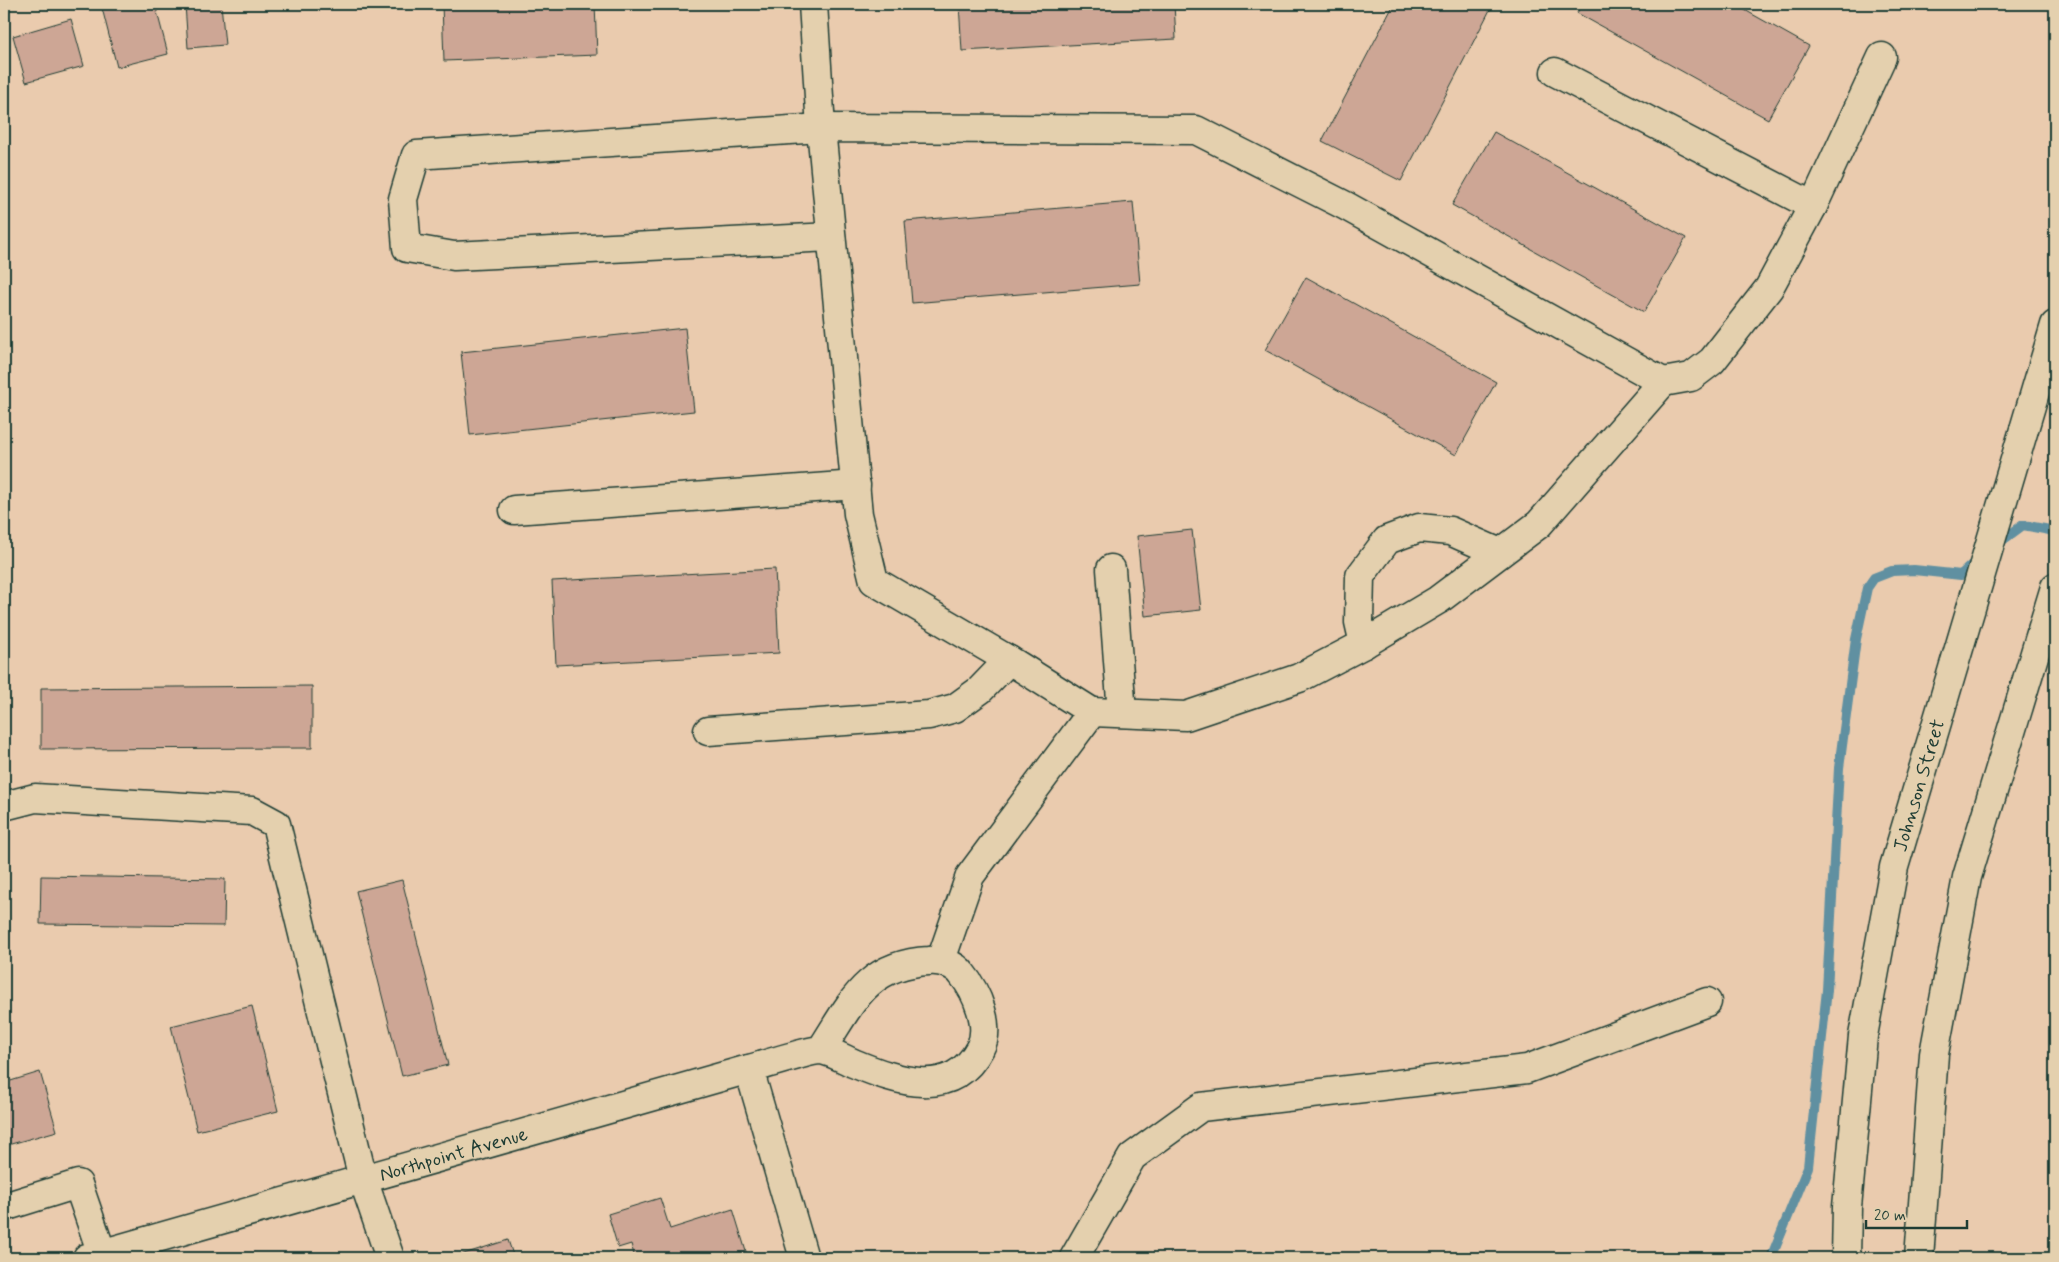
<svg xmlns="http://www.w3.org/2000/svg" width="2059" height="1262" font-family="Mynerve,sans-serif">
  <style>
    .lines { fill: none; stroke-linecap: round; stroke-linejoin: round }
    .stream { stroke: #6090a1; stroke-width: 10 }
    .building { fill: #cda695; stroke: #1f3d34 }
    .minor-casing { stroke: #1f3d34; stroke-width: 31 }
    .major-casing { stroke: #1f3d34; stroke-width: 31 }
    .minor { stroke: #e4d0ae; stroke-width: 28 }
    .major { stroke: #e4d0ae; stroke-width: 28 }
    .labels { text-anchor: middle; stroke-width: 4; stroke-linejoin: round; paint-order: stroke }
    .street-label { font-size: 20px; fill: #1f3d34; stroke: #e4d0ae }
  </style>
  <rect width="100%" height="100%" fill="#eacbae"/>
  <filter id="ink" filterUnits="userSpaceOnUse"><feTurbulence type="fractalNoise" baseFrequency=".02" numOctaves="2"/><feDisplacementMap in="SourceGraphic" scale="10" xChannelSelector="R" yChannelSelector="G"/><feConvolveMatrix kernelMatrix="1 2 1 2 8 2 1 2 1" color-interpolation-filters="sRGB"/></filter>
  <g filter="url(#ink)">
    <g class="lines">
      <path class="stream" d="M1996,545L2023,525L2055,531
        M1771,1258L1808,1167L1827,990L1839,768L1856,639L1867,588L1874,578L1892,571L1914,570L1961,575L1977,560"/>
    </g>
    <path class="building" d="M101,4H155L168,54L117,67Z
      M185,4H221L225,45L188,48Z
      M442,4H595L597,55L444,61Z
      M959,4H1174L1176,39L962,51Z
      M1394,4H1493L1401,181L1322,141Z
      M1582,4H1734L1809,46L1768,119L1577,13Z
      M71,19L84,66L26,82L13,36Z
      M1494,132L1686,238L1644,312L1452,205Z
      M1133,202L1140,284L912,303L905,221Z
      M1306,277L1496,382L1456,455L1265,350Z
      M685,328L694,411L470,435L461,352Z
      M1192,530L1201,610L1145,616L1137,536Z
      M775,569L779,653L556,665L552,581Z
      M312,686V748L41,749V688Z
      M41,876L225,879L224,926L40,924Z
      M402,880L448,1065L402,1076L356,891Z
      M252,1006L278,1111L197,1131L171,1026Z
      M40,1072L57,1131L4,1146V1083Z
      M660,1198L670,1229L733,1209L748,1258H635L631,1244L618,1248L608,1214Z
      M508,1240L514,1258H451Z"/>
    <g class="lines">
      <defs>
        <g id="minor">
          <path d="M813,4L821,128L858,514L874,581L1014,663L1092,712L970,876L941,960"/>
          <path d="M1555,72L1813,206"/>
          <path d="M831,237L454,256L407,248L403,199L416,155L821,128L1196,130L1346,206L1663,382L1539,524L1438,600L1364,644L1299,678L1186,716L1092,712"/>
          <path d="M1663,382L1691,377L1712,361L1769,288L1813,206L1882,57"/>
          <path d="M514,510L856,485"/>
          <path d="M1111,569L1122,713"/>
          <path d="M1364,644L1359,622L1360,576L1387,540L1419,528L1450,531L1500,553"/>
          <path d="M708,731L929,715L955,708L980,690L1009,660"/>
          <path d="M4,806L35,798L252,811L276,824L363,1179L390,1258"/>
          <path d="M749,1069L804,1258"/>
          <path d="M4,1207L78,1184L102,1254"/>
          <path id="s1" d="M87,1258L749,1069C761,1066 813,1049 822,1050C832,1052 844,1059 853,1063C897,1081 952,1101 980,1048C992,1026 976,991 962,974C955,964 940,960 929,961C866,964 851,1004 821,1050"/>
          <path d="M1074,1258L1132,1157L1201,1107L1527,1069L1707,1002"/>
        </g>
        <g id="major">
          <path id="s2" d="M1846,1258L1847,1207L1863,1036L1894,867L2055,325"/>
          <path d="M1919,1258L1934,1054L1967,877L2055,587"/>
        </g>
      </defs>
      <use href="#minor" class="minor-casing"/>
      <use href="#major" class="major-casing"/>
      <use href="#minor" class="minor"/>
      <use href="#major" class="major"/>
    </g>
  </g>
  <g class="labels">
    <g class="street-label">
      <text dy="7" stroke="none"><textPath href="#s2" startOffset="480">Johnson Street</textPath></text>
      <text dy="7" stroke="none"><textPath href="#s1" startOffset="381">Northpoint Avenue</textPath></text>
    </g>
  </g>
  <rect width="2059" height="1262" fill="none" stroke="#e4d0ae" stroke-width="20"/>
  <rect x="10" y="10" width="2039" height="1242" fill="none" stroke="#1f3d34" stroke-width="2" filter="url(#ink)"/>
  <path d="M1866 1220v8h101v-8" fill="none" stroke="#1f3d34" stroke-width="2.5"/>
  <text x="1874" y="1220" font-size="15" fill="#1f3d34" stroke="#e4d0ae" stroke-width="4" paint-order="stroke">20 m</text>
</svg>
